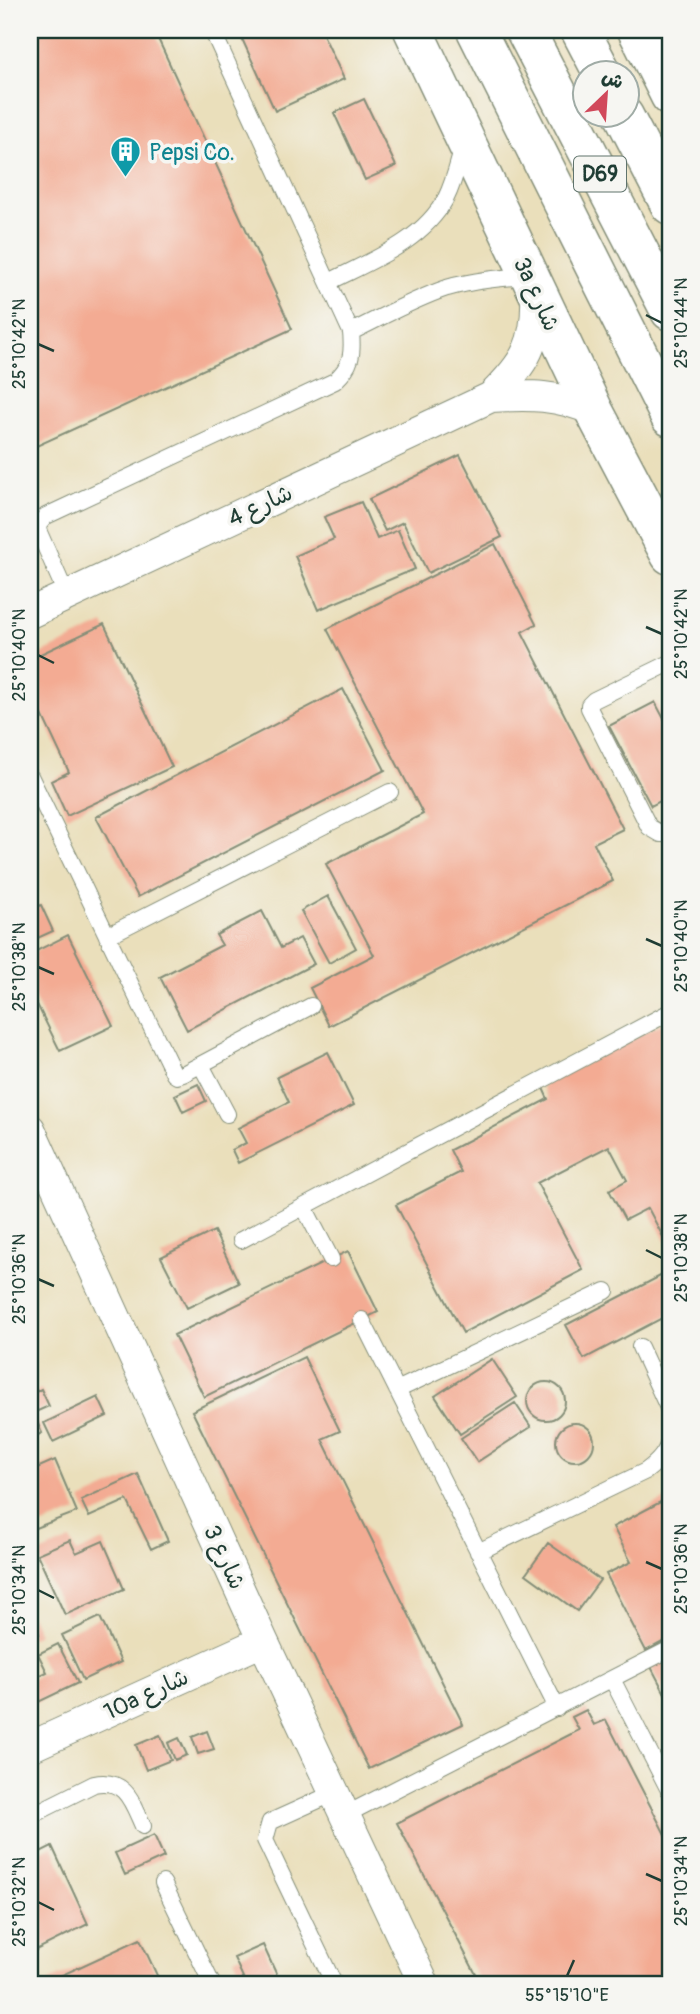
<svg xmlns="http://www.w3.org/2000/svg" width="700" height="2014" font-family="Pangolin,'Playpen Sans Arabic',sans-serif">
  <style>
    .building { fill: #f3ab93 }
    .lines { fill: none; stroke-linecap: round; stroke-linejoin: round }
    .lane-casing { stroke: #848e78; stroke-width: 18 }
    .street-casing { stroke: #848e78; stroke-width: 32 }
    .secondary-casing { stroke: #848e78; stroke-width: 41 }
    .primary-casing { stroke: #848e78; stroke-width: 41 }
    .lane { stroke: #fff; stroke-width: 16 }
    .street { stroke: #fff; stroke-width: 30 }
    .secondary { stroke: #fff; stroke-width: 38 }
    .primary { stroke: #fff; stroke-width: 38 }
    .ticks { fill: none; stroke: #1f3d34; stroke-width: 2.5 }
    .labels { text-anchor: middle; stroke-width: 7; stroke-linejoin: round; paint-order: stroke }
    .shield { fill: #f6f6f2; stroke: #60746d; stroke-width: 2 }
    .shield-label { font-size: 21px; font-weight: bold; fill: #1f3d34 }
    .culture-label { font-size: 23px; fill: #0d838f; stroke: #f6f6f2; text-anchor: start }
    .street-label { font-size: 23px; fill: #1f3d34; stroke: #f6f6f2 }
    .neatline { fill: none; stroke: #1f3d34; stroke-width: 2.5 }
    .ticks-label { font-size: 18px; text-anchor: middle; fill: #1f3d34 }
  </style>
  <rect width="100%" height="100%" fill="#f6f6f2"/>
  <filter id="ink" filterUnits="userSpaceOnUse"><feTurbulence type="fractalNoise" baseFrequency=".0143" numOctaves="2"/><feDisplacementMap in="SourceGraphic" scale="14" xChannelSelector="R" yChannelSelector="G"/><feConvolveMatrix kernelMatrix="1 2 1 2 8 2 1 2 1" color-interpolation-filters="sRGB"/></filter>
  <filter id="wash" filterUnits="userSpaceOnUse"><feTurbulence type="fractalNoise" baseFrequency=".00686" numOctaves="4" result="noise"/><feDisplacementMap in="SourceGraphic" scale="28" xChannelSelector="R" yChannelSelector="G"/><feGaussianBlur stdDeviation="1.57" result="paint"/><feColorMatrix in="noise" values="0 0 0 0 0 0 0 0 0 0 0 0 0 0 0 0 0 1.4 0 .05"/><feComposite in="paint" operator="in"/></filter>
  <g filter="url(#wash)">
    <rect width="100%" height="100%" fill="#eadfbb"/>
    <g id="blocks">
      <path class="building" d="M30,30H154L292,329L30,449Z
        M238,30H321L344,79L275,111Z
        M364,99L396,166L365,180L334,113Z
        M460,455L502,537L428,573L403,522L385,531L369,499Z
        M361,502L377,539L398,530L415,569L318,610L295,556L334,539L324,517Z
        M495,544L536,624L522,632L623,829L594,843L613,881L329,1026L310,988L374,955L326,864L423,814L327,629Z
        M104,624L172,767L67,816L51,781L69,772L30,689V659Z
        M343,689L385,770L138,897L96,817Z
        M655,702L670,730V796L651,806L609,726Z
        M328,896L356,948L329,963L301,911Z
        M41,905L53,931L31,941L30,910Z
        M262,911L281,948L300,938L314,964L187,1030L160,977L222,945L216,935Z
        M68,935L113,1026L60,1051L30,990V954Z
        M670,1019V1250L648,1208L625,1220L609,1190L627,1180L609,1146L537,1183L583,1270L463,1333L396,1205L461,1172L450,1150L548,1099L542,1086Z
        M328,1052L354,1105L238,1163L232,1150L246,1143L238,1128L289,1102L277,1077Z
        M198,1084L206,1101L183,1112L175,1095Z
        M214,1231L239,1283L187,1308L161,1257Z
        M348,1251L378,1312L204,1397L174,1335Z
        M670,1271V1314L584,1359L566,1325Z
        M304,1357L340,1431L322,1439L463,1724L369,1769L192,1411Z
        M492,1359L517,1397L460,1434L435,1396Z
        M527 1401a19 19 0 1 1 38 0a19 19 0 1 1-38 0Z
        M41,1389L49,1406L33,1413L42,1433L30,1439V1395Z
        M98,1397L107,1416L53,1442L44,1423Z
        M515,1403L531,1427L477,1462L461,1438Z
        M556 1442a19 19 0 1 1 38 0a19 19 0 1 1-38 0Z
        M55,1460L77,1512L30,1530V1471Z
        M138,1474L168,1541L151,1549L127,1500L89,1517L81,1500Z
        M670,1497V1638L646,1651L606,1574L631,1562L613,1527Z
        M70,1540L76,1553L103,1541L124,1589L65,1615L37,1554Z
        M548,1543L600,1580L577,1611L526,1574Z
        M30,1614L39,1634L30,1638Z
        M100,1617L121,1662L83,1680L62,1635Z
        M58,1644L78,1683L30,1706V1680L47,1672L38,1654Z
        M670,1655V1703L650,1665Z
        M586,1710L594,1725L606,1720L670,1844V1984H481L397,1823L579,1730L572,1717Z
        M207,1731L214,1749L198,1754L192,1737Z
        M160,1735L171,1760L146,1770L136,1745Z
        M179,1738L187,1755L175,1760L168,1743Z
        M154,1835L164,1857L125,1875L115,1853Z
        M52,1846L88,1924L30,1953V1857Z
        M140,1939L161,1984H48L47,1982Z
        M263,1945L281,1984H246L234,1958Z"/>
    </g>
  </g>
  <g filter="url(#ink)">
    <use href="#blocks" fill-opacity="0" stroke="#848e78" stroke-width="2"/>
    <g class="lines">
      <defs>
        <path id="lane" d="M329,282C372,260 422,242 446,198C454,182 458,164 463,147
          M351,332C382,317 414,299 447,288C474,280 501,278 528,276
          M67,596L38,530L39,524L46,516L335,381C352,365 353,354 351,332L212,30
          M670,663L594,700L589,705V708L649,827L661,834H670
          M30,776L174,1074L177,1076L183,1074L311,1006
          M107,936L390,792
          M201,1065L227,1114
          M304,1207L331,1259
          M241,1240L670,1012
          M362,1320L557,1708
          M640,1347L669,1410L670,1417
          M397,1390L606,1291
          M478,1552L646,1471C658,1462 667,1453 670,1438
          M612,1679L670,1792
          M345,1815L670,1649
          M30,1816L94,1784C126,1778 132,1802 143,1826
          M163,1883L212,1984
          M334,1984L265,1840L270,1822L334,1793"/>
        <path id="street" d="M491,397C529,395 558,394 594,411
          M30,613L491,397C526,363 538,343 536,293
          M30,1129L263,1641L424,1984
          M30,1747L263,1641"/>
        <path id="secondary" d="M413,30L594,411L670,555
          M476,30L670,417
          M637,30L670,96"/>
        <path id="primary" d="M525,30L670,311
          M580,30L603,74
          M624,116L670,205"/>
      </defs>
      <use href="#lane" class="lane-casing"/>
      <use href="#street" class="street-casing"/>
      <use href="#secondary" class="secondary-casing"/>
      <use href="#primary" class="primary-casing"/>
      <use href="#lane" class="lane"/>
      <use href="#street" class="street"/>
      <use href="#secondary" class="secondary"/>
      <use href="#primary" class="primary"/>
    </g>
  </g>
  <path class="ticks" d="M646,315L662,323M38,344L54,351M646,627L662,634M38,655L54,663M646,939L662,946M38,967L54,974M646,1250L662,1258M38,1279L54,1286M646,1562L662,1569M38,1590L54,1598M646,1874L662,1881M38,1902L54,1910M567,1976L574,1960"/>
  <defs>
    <symbol id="building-pin" viewBox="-11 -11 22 30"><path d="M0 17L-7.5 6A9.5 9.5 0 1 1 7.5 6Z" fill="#0f9aa8" stroke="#f6f6f2"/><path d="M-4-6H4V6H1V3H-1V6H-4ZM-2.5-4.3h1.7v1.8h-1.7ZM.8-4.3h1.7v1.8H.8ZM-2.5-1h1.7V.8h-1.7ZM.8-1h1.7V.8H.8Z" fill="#fff"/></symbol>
  </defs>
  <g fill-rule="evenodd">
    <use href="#building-pin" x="108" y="134" width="35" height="47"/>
  </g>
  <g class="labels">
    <rect class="shield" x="574" y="156.5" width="52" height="35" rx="5"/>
    <g class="shield-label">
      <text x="600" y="181">D69</text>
    </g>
    <g class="culture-label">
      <text x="149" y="160">Pepsi Co.</text>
    </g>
    <g class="street-label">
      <text transform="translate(537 294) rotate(65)" y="8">3a شارع</text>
      <text transform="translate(260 505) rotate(-25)" y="8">شارع 4</text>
      <text transform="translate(225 1557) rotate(65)" y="8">شارع 3</text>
      <text transform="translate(146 1694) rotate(-25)" y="8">10a شارع</text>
    </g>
  </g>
  <rect width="700" height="2014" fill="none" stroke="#f6f6f2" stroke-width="77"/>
  <g transform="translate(606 94) rotate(25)"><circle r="33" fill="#f6f6f2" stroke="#a0aca6" stroke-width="2"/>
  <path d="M0-5L12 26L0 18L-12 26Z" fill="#d1495b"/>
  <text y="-10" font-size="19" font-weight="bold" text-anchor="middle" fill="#1f3d34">ش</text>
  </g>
  <rect x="38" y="38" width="624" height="1938" class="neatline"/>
  <g class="ticks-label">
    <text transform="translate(681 323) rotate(-90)" y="6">25°10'44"N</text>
    <text transform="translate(19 344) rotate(-90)" y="6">25°10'42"N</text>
    <text transform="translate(681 634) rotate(-90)" y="6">25°10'42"N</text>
    <text transform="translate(19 655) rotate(-90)" y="6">25°10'40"N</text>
    <text transform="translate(681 946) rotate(-90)" y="6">25°10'40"N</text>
    <text transform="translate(19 967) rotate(-90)" y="6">25°10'38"N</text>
    <text transform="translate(681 1258) rotate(-90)" y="6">25°10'38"N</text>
    <text transform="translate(19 1279) rotate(-90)" y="6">25°10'36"N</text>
    <text transform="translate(681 1569) rotate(-90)" y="6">25°10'36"N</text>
    <text transform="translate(19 1590) rotate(-90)" y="6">25°10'34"N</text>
    <text transform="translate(681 1881) rotate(-90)" y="6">25°10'34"N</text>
    <text transform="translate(19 1902) rotate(-90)" y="6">25°10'32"N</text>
    <text x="567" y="2001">55°15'10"E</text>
  </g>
</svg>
